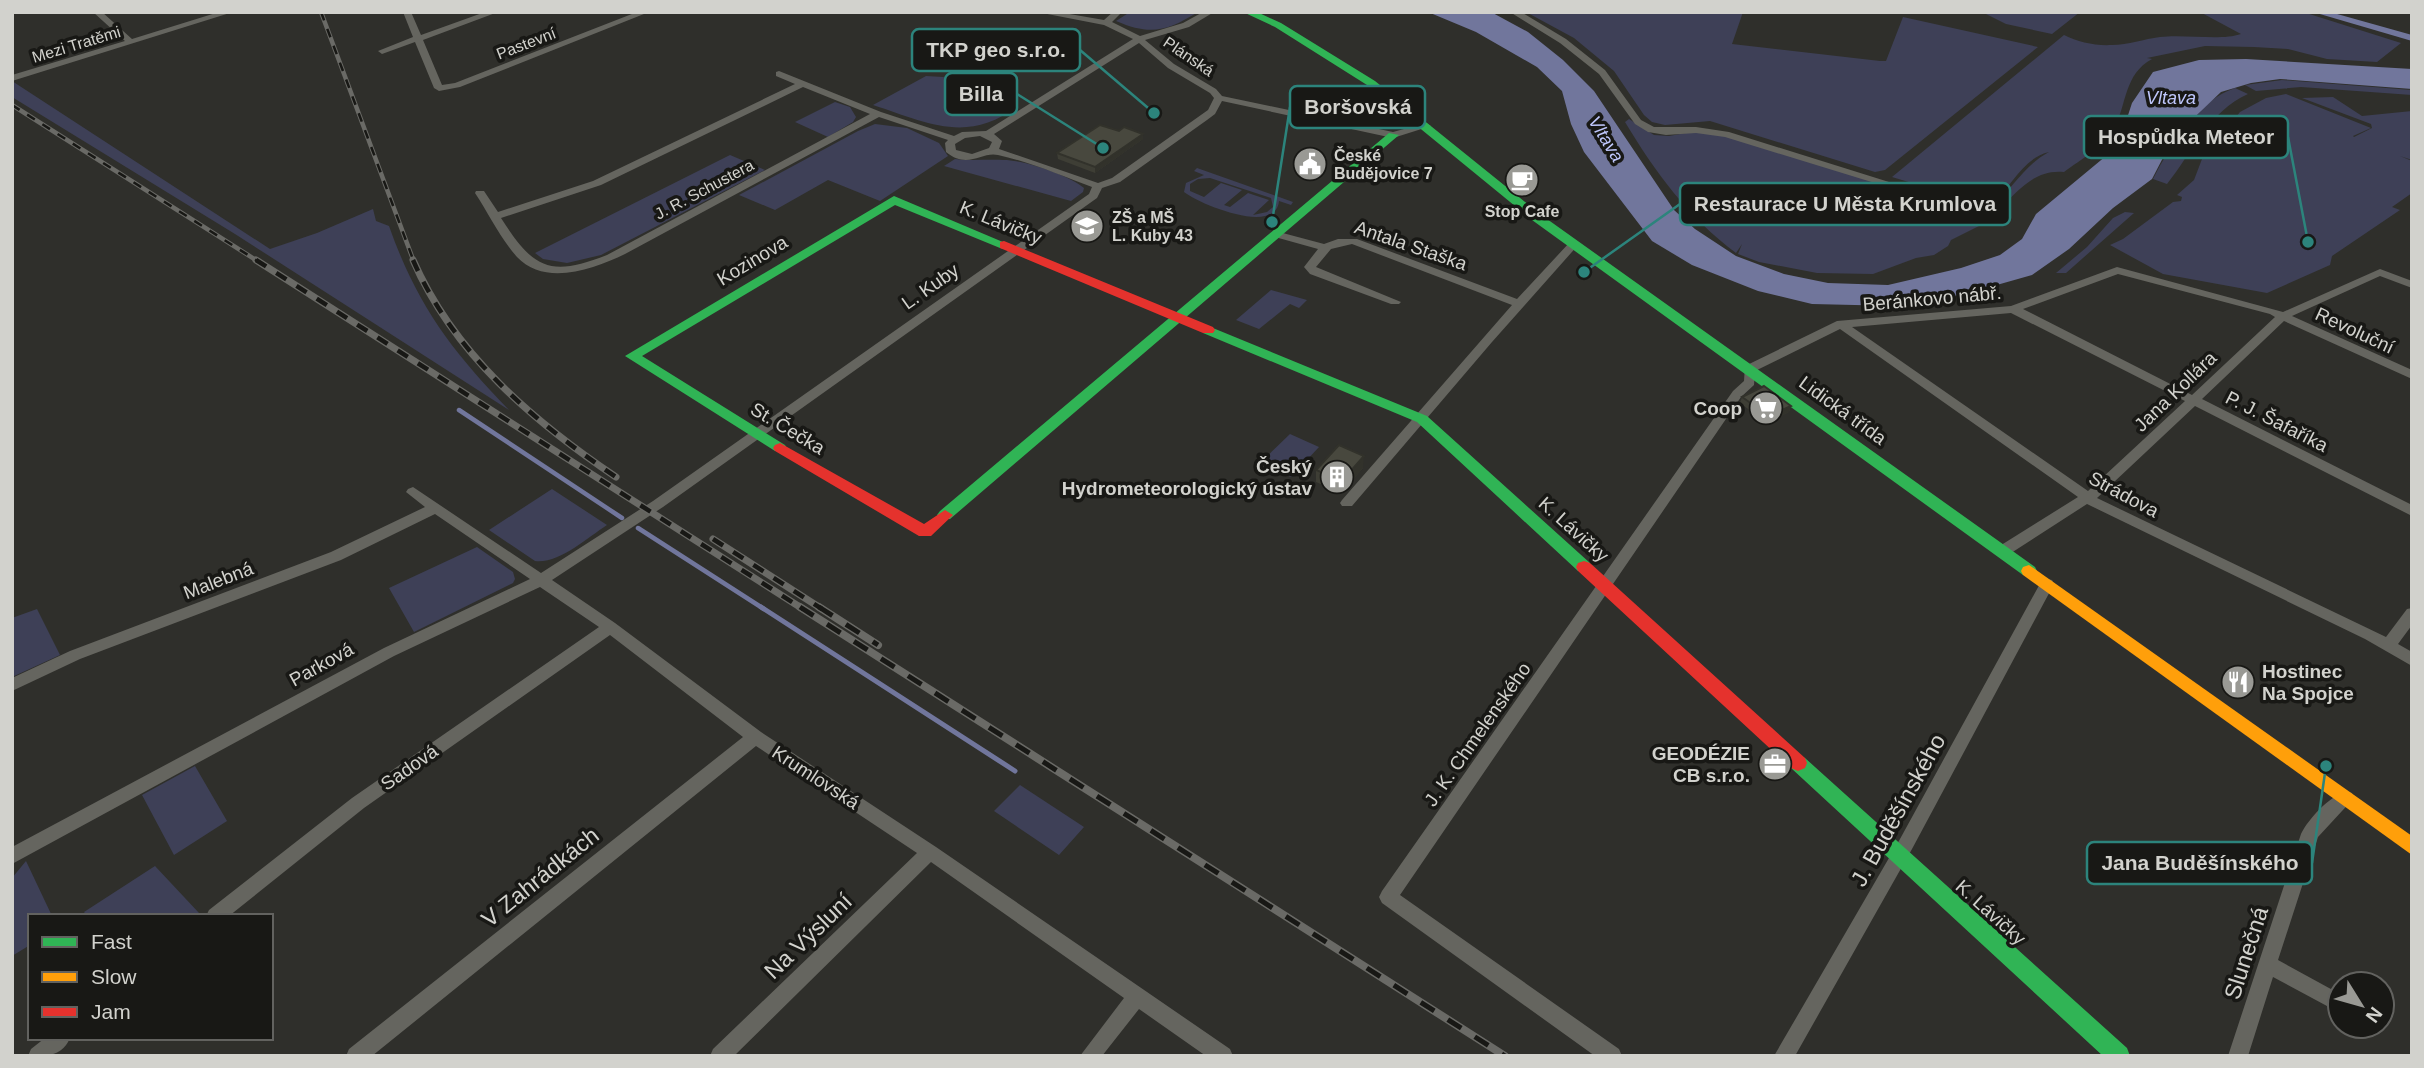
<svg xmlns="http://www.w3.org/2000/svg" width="2424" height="1068" font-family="Helvetica,sans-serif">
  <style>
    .green { fill: #3e4057; fill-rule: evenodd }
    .water { fill: #71769c }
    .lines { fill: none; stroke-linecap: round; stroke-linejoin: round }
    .stream-far1 { stroke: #71769c; stroke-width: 4.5 }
    .stream { stroke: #71769c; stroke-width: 5 }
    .canal { fill: #71769c; fill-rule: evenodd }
    .street { fill: #65655f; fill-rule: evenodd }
    .fast { fill: #30b455; fill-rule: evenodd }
    .slow { fill: #ff9f0a; fill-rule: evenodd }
    .jam { fill: #e5322d; fill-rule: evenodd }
    .rail-far2-casing { stroke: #6a6a66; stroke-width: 4.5 }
    .rail-far1-casing { stroke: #6a6a66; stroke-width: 7 }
    .rail-casing { stroke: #6a6a66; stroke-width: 8 }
    .rail-far2 { stroke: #181815; stroke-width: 2.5; stroke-dasharray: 9; stroke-linecap: butt }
    .rail-far1 { stroke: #181815; stroke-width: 4.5; stroke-dasharray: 12; stroke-linecap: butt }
    .rail { stroke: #181815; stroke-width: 5; stroke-dasharray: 16; stroke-linecap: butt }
    .wall { fill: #3e3e35 }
    .shaded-wall { fill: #32322b }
    .building { fill: #48483e; stroke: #32322b; stroke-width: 2 }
    .labels { text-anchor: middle; stroke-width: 7; stroke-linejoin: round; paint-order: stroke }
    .far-street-label { font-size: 16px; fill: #d2d2cd; stroke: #181815 }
    .far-poi-label { font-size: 16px; font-weight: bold; fill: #d2d2cd; stroke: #181815; text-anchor: start }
    .far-water-label { font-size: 18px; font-style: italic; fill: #bfc7fc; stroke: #181815 }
    .street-label { font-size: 19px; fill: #d2d2cd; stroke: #181815 }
    .poi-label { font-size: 19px; font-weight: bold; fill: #d2d2cd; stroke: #181815; text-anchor: end }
    .near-street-label { font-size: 23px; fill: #d2d2cd; stroke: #181815 }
    .leader { fill: none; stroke: #2c847c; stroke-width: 2.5 }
    .callout-dot { fill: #2c847c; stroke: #181815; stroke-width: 2.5 }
    .callout { fill: #181815; stroke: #2c847c; stroke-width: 2.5 }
    .callout-label { font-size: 21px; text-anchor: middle; font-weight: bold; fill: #d2d2cd }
  </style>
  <rect width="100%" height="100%" fill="#2f2f2b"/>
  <path class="green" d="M1130,12H1198C1167,31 1151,36 1116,21Z
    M1526,12H1743L1732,44L1880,61H1886L1903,17L2038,47L1885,170L1875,172L1710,121L1665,125L1652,122L1644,115L1614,71L1574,38Z
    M1982,12H2080L2052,34L2006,24Z
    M2200,12H2303L2401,43L2377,62L2327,59L2288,49L2254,47L2205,46L2147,58L2152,59C2124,74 2127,104 2114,129C2104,147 2080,160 2064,172C2035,169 2019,190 2000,208L1981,205L1995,204C2014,186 2026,164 2049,152C2023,158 2012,186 1993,203H1978L1892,177L2064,35C2078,42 2095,46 2112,45C2128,45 2144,39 2160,37C2185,34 2221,41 2241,34Z
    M926,76L943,77L1017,106C968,145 925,122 873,105Z
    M2282,80L2412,90V95L2301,87L2256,91L2245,85Z
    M12,81L270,249L317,233L373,209L376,221L389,226C417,305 451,350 509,410L235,234L12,97Z
    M2235,88L2248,94C2209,111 2192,153 2167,184L2153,179C2170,146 2198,100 2235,88Z
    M2286,94L2371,128L2353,136L2354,137L2372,128L2371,124L2302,98L2333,97L2362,116L2412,111V160L2400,156L2412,161V193L2392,207L2400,210L2332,256L2330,265L2267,293L2163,274L2110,245L2123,239L2173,202L2181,201L2182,197L2177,195L2194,180L2202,159L2240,112L2266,98Z
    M835,102L850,107L856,117L853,122L828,137L795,122Z
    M1629,119L1654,135L1669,136L1692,132L1724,135L1990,216L1989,221L1951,240L1948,246L1934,255L1916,258L1873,274L1817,273L1759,262L1738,254L1742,244L1736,253C1689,218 1655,172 1625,122Z
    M875,124L907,128L939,143L948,156L880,201L828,180L775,210L739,195L858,131Z
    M730,155L765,170L601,255L567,263L543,259L535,253Z
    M955,159C971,161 988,159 1004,160C1025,160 1071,176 1084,188L1083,192L1071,201L944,166Z
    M1197,168L1293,202L1291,205L1279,201C1276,236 1199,204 1184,192L1186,183L1204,175L1194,171ZM1210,178L1271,198L1273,207L1267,212L1253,215L1269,200L1248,193L1230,207L1224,205L1242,190L1221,183L1204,197L1218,203L1190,191V184L1198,179Z
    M2125,212L2134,213L2066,273H2056L2087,247L2113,218Z
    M1271,290L1307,300L1299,308L1290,304L1259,329L1236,320Z
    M1290,434L1319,447L1291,477L1260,463Z
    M552,489L607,525C587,538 559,564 535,561L489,530Z
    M477,547L513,572L515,579L513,583L414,632L389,588Z
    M37,609L60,655L12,677V618Z
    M195,766L227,821L174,855L142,795Z
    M1020,785L1084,827L1059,855L994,811Z
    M26,861L52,916H30V945L12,956V878Z
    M155,866L199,913L195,916H87L84,912Z"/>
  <path class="water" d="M1428,12H1491L1528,32L1563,60L1594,91L1674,210L1695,229L1736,256L1784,274L1828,283L1888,285L1961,268L2000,255L2022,239L2036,214L2118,146L2132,103L2153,72L2199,60L2246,59L2412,69V89L2280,79L2251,83L2221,92L2181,130L2167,150L2152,179L2113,208L2069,249L2032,275L1965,294L1897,306L1812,304L1758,291L1692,265L1652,241L1584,152L1571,124L1562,91L1537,67L1476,32Z"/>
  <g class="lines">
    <path class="stream-far1" d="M459,410L622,518
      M638,528L764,609"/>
    <path class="stream" d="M761,607L1015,771"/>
    <path class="canal" d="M2313,12H2330L2412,35V41Z"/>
    <path class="street" d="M93,12H102L132,39L219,12H233L12,81V75L125,41Z
      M403,12H411L421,35L485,12H498L423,40L442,85L455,83L637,12H649L460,87L439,91L434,88L415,42L382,54L378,51L413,37Z
      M1037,12H1058L1104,20L1113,12H1122L1112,22L1140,36L1183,23L1203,12H1214L1189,27L1145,40L1174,64L1216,89L1222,96L1393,132L1426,123L1431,126L1393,138L1222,101L1215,114L1207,120L1120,182L1102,188L1097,198L663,507L552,580L615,623L761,732L936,847L1230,1049L1233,1056H1206L1139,1009L1102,1056H1080L1124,998L931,862L734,1056H710L713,1049L917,853L756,746L372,1056H346L349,1049L743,737L610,635L364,808L229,916H206L209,910L352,798L599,627L540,587L394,656L12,864V847L384,648L530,579L435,514L341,560L80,659L12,691V678L70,651L331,552L425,507L406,492L408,489L413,487L541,573L653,501L1089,194L1092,187C1062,176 1030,162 998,155C982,151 968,170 946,152L945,143L948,140L879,117L625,254C594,269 545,287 517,257C500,238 489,214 475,193L476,191H484L498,212L593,181L795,84L776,76V72L779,71L881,112L954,136L962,132L986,131L1133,39L1104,25ZM1139,43L1168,68L1210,93L1214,98L1208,110L1112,178L1098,183L999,149L1002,141L994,134ZM803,87L870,114L607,255C549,278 533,268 501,218L601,185ZM980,136L992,142L989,148L972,154L956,150L955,144L965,138Z
      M1510,12H1521L1566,39L1605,70L1641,120L1654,127H1696L1729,132L1988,213L1987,215H1979L1725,137L1696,133L1666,135L1648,132L1635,124L1599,74L1560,43Z
      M1279,232L1324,244L1338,239H1357L1517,299L1570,242L1574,241L1579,244L1492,342L1352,506H1342L1340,503L1342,500L1512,305L1352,244L1331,249L1316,267L1401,302L1399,304H1391L1310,274L1304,267L1318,249L1275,237L1274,235Z
      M2117,267L2283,312L2380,269L2412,281V288L2380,276L2292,316L2412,370V379L2284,321L2202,399L2412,505V516L2195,406L2097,498L2386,637L2407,609L2412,608V625L2398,644L2412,652V666L2365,639L2087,504L2008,555H1998L1996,551L1998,547L2078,497L1840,329L1755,371L1754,385L1741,397L1400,895L1619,1049L1622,1056H1595L1382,903L1379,897L1382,891L1733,391L1744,381L1745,366L1837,321L2011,306ZM2118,274L2270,314L2275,317L2192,395L2023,309ZM2011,313L2185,401L2088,491L1852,327Z
      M2047,579L2052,580L2054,584L1912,849L1795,1056H1774L1900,839L2042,580Z
      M2346,791L2352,793L2354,798L2318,837L2278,960L2340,994V1013L2273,977L2248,1056H2228L2301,834C2309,818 2329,797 2346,791Z
      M45,1038H70C62,1057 46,1056 28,1056L31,1049Z"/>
    <path class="fast" d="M1243,12H1257L1281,23L1375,81L1540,214L2035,567L2037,571L2035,575H2023L1532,220L1367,85L1275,27Z
      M1389,133L1399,135L950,519H940L937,515L940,511Z
      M894,196L1010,245L1004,249L1000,248L895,205L642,356L785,445L787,448L785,451H775L625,356Z
      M1208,326L1427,416L1590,563L1592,567L1590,571H1578L1417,422L1203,333V327Z
      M1798,755L1805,758L2127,1048L2130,1056H2103L1791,768L1789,763L1791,758Z"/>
    <path class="slow" d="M2029,565L2412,836V855L2023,575L2021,571L2023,567Z"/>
    <path class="jam" d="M1004,241L1213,327L1215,330L1213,333H1203L1000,248V242Z
      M780,443L924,524L945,510L953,515L931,536H919L775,451L773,448L775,445Z
      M1584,561L1590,563L1805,758L1807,763L1805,768L1798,771L1791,768L1578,571L1576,567L1578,563Z"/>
    <defs>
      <path id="rail-far2" d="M321,12L414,262
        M12,105L259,262"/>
      <path id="rail-far1" d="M256,260L803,609
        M413,260C454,354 533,421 616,477
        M713,539L822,609"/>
      <path id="rail" d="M800,607L1505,1056
        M819,607L878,645"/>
    </defs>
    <use href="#rail-far2" class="rail-far2-casing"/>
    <use href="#rail-far1" class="rail-far1-casing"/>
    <use href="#rail" class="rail-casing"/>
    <use href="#rail-far2" class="rail-far2"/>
    <use href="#rail-far1" class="rail-far1"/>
    <use href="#rail" class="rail"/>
  </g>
  <path class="wall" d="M1143,139L1095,173L1058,159L1057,153Z
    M1742,397L1791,406L1789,412L1767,423L1740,403Z
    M1363,468L1341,493L1316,482V470Z"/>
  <path class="shaded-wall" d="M1143,134V139L1095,173V167Z
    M1791,406L1789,412L1767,423L1769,416Z
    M1364,456L1363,468L1341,493L1342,481Z"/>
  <path class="building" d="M1100,125L1119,131L1124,127L1143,134L1095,167L1057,153Z
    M1764,386L1791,406L1769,416L1742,397Z
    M1339,445L1364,456L1342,481L1316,470Z"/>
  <defs>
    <symbol id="civic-disc" viewBox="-11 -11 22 22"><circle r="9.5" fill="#999994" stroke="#181815"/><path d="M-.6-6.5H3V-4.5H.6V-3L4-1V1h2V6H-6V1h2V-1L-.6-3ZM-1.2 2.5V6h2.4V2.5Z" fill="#fff"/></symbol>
    <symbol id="cafe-disc" viewBox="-11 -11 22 22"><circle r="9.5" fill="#999994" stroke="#181815"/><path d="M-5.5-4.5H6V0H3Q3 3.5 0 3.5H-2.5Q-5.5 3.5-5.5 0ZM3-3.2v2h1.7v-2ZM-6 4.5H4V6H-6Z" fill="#fff"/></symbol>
    <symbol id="school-disc" viewBox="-11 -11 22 22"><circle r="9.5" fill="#999994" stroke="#181815"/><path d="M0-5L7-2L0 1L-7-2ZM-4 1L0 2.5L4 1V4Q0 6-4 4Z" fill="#fff"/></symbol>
    <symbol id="supermarket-disc" viewBox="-11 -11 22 22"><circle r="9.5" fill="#999994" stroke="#181815"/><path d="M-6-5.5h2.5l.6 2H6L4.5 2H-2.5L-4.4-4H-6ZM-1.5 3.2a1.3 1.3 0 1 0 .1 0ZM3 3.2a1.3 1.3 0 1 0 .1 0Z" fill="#fff"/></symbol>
    <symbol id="building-disc" viewBox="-11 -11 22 22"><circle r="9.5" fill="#999994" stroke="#181815"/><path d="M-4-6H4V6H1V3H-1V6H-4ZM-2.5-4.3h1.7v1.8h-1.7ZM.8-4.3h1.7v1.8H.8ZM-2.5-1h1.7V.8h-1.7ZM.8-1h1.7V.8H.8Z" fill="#fff"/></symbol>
    <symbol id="restaurant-disc" viewBox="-11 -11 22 22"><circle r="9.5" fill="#999994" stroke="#181815"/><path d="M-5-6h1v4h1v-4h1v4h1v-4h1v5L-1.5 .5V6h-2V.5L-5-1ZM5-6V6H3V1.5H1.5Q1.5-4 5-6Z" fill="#fff"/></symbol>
    <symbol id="office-disc" viewBox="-11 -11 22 22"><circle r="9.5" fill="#999994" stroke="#181815"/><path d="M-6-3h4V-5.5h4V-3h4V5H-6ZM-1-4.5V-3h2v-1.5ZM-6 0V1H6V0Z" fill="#fff"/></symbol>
  </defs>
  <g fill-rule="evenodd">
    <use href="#civic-disc" x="1291" y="145" width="38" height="38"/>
    <use href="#cafe-disc" x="1503" y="161" width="38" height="38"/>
    <use href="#school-disc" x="1068" y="207" width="38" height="38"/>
    <use href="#supermarket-disc" x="1747" y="389" width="38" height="38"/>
    <use href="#building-disc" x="1318" y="458" width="38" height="38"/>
    <use href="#restaurant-disc" x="2219" y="663" width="38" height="38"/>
    <use href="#office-disc" x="1756" y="745" width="38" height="38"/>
  </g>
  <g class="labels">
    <g class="far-street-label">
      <text transform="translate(526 43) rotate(-21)" y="6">Pastevní</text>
      <text transform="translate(76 44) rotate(-17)" y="6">Mezi Tratěmi</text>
      <text transform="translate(1189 56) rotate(34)" y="6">Plánská</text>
      <text transform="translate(704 189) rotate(-28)" y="6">J. R. Schustera</text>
    </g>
    <g class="far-poi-label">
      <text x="1334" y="161">České<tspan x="1334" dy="18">Budějovice 7</tspan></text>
      <text x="1522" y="217" text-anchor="middle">Stop Cafe</text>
      <text x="1112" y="223">ZŠ a MŠ<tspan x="1112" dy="18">L. Kuby 43</tspan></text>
    </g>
    <g class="far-water-label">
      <text x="2171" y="104">Vltava</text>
      <text transform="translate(1606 139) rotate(58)" y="6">Vltava</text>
    </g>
    <g class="street-label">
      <text transform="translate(1001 222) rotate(22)" y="7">K. Lávičky</text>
      <text transform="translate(1411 245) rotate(19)" y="7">Antala Staška</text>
      <text transform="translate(752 260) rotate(-31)" y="7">Kozinova</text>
      <text transform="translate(930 286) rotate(-35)" y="7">L. Kuby</text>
      <text transform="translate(1932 298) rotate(-5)" y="7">Beránkovo nábř.</text>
      <text transform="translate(2355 330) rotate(25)" y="7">Revoluční</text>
      <text transform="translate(2175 391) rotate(-44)" y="7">Jana Kollára</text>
      <text transform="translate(1843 410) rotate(36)" y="7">Lidická třída</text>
      <text transform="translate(2277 421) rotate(27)" y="7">P. J. Šafaříka</text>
      <text transform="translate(788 428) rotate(31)" y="7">St. Čečka</text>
      <text transform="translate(2124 494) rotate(28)" y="7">Strádova</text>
      <text transform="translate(1574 529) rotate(42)" y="7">K. Lávičky</text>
      <text transform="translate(218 580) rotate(-21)" y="7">Malebná</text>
      <text transform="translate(321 664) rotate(-29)" y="7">Parková</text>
      <text transform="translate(1477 734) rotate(-55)" y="7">J. K. Chmelenského</text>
      <text transform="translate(409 767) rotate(-35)" y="7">Sadová</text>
      <text transform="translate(816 777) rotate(33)" y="7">Krumlovská</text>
      <text transform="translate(1991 912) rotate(42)" y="7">K. Lávičky</text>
    </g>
    <g class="poi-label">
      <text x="1742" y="415">Coop</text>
      <text x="1312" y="473">Český<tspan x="1312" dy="22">Hydrometeorologický ústav</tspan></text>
      <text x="2262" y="678" text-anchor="start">Hostinec<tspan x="2262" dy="22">Na Spojce</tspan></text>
      <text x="1750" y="760">GEODÉZIE<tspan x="1750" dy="22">CB s.r.o.</tspan></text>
    </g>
    <g class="near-street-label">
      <text transform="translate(1898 810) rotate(-61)" y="8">J. Buděšínského</text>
      <text transform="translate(540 877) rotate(-39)" y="8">V Zahrádkách</text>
      <text transform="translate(808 936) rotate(-44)" y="8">Na Výsluní</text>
      <text transform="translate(2246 953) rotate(-72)" y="8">Slunečná</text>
    </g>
  </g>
  <path class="leader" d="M1154 113L1080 50M1103 148L1017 94M1272 222L1290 107M2308 242L2288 137M1584 272L1680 204M2326 766L2312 863"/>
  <g class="callout-dot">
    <circle cx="1154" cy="113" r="7"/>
    <circle cx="1103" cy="148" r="7"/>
    <circle cx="1272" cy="222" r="7"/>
    <circle cx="2308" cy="242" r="7"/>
    <circle cx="1584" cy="272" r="7"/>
    <circle cx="2326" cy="766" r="7"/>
  </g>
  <g class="callout">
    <rect x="912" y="29" width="168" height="42" rx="7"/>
    <rect x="945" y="73" width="72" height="42" rx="7"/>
    <rect x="1290" y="86" width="135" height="42" rx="7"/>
    <rect x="2084" y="116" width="204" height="42" rx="7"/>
    <rect x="1680" y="183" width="330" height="42" rx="7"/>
    <rect x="2087" y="842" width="225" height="42" rx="7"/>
  </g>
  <g class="callout-label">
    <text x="996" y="57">TKP geo s.r.o.</text>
    <text x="981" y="101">Billa</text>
    <text x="1358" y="114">Boršovská</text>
    <text x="2186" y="144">Hospůdka Meteor</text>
    <text x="1845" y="211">Restaurace U Města Krumlova</text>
    <text x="2200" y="870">Jana Buděšínského</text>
  </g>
  <rect width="2424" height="1068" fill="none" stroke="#d2d2cd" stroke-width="28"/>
  <rect x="28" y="914" width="245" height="126" fill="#181815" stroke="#62625f" stroke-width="2"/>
  <rect x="42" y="937" width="35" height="10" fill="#30b455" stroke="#62625f" stroke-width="2"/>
  <text x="91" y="949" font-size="21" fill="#d2d2cd">Fast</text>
  <rect x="42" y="972" width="35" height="10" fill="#ff9f0a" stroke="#62625f" stroke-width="2"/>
  <text x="91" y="984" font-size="21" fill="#d2d2cd">Slow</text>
  <rect x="42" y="1007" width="35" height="10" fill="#e5322d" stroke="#62625f" stroke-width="2"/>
  <text x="91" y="1019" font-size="21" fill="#d2d2cd">Jam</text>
  <g transform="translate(2361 1005) rotate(127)"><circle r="33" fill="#181815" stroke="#62625f" stroke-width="2"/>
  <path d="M0-5L12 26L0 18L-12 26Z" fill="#999994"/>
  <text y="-10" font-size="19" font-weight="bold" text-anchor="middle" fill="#d2d2cd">N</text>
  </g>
</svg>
